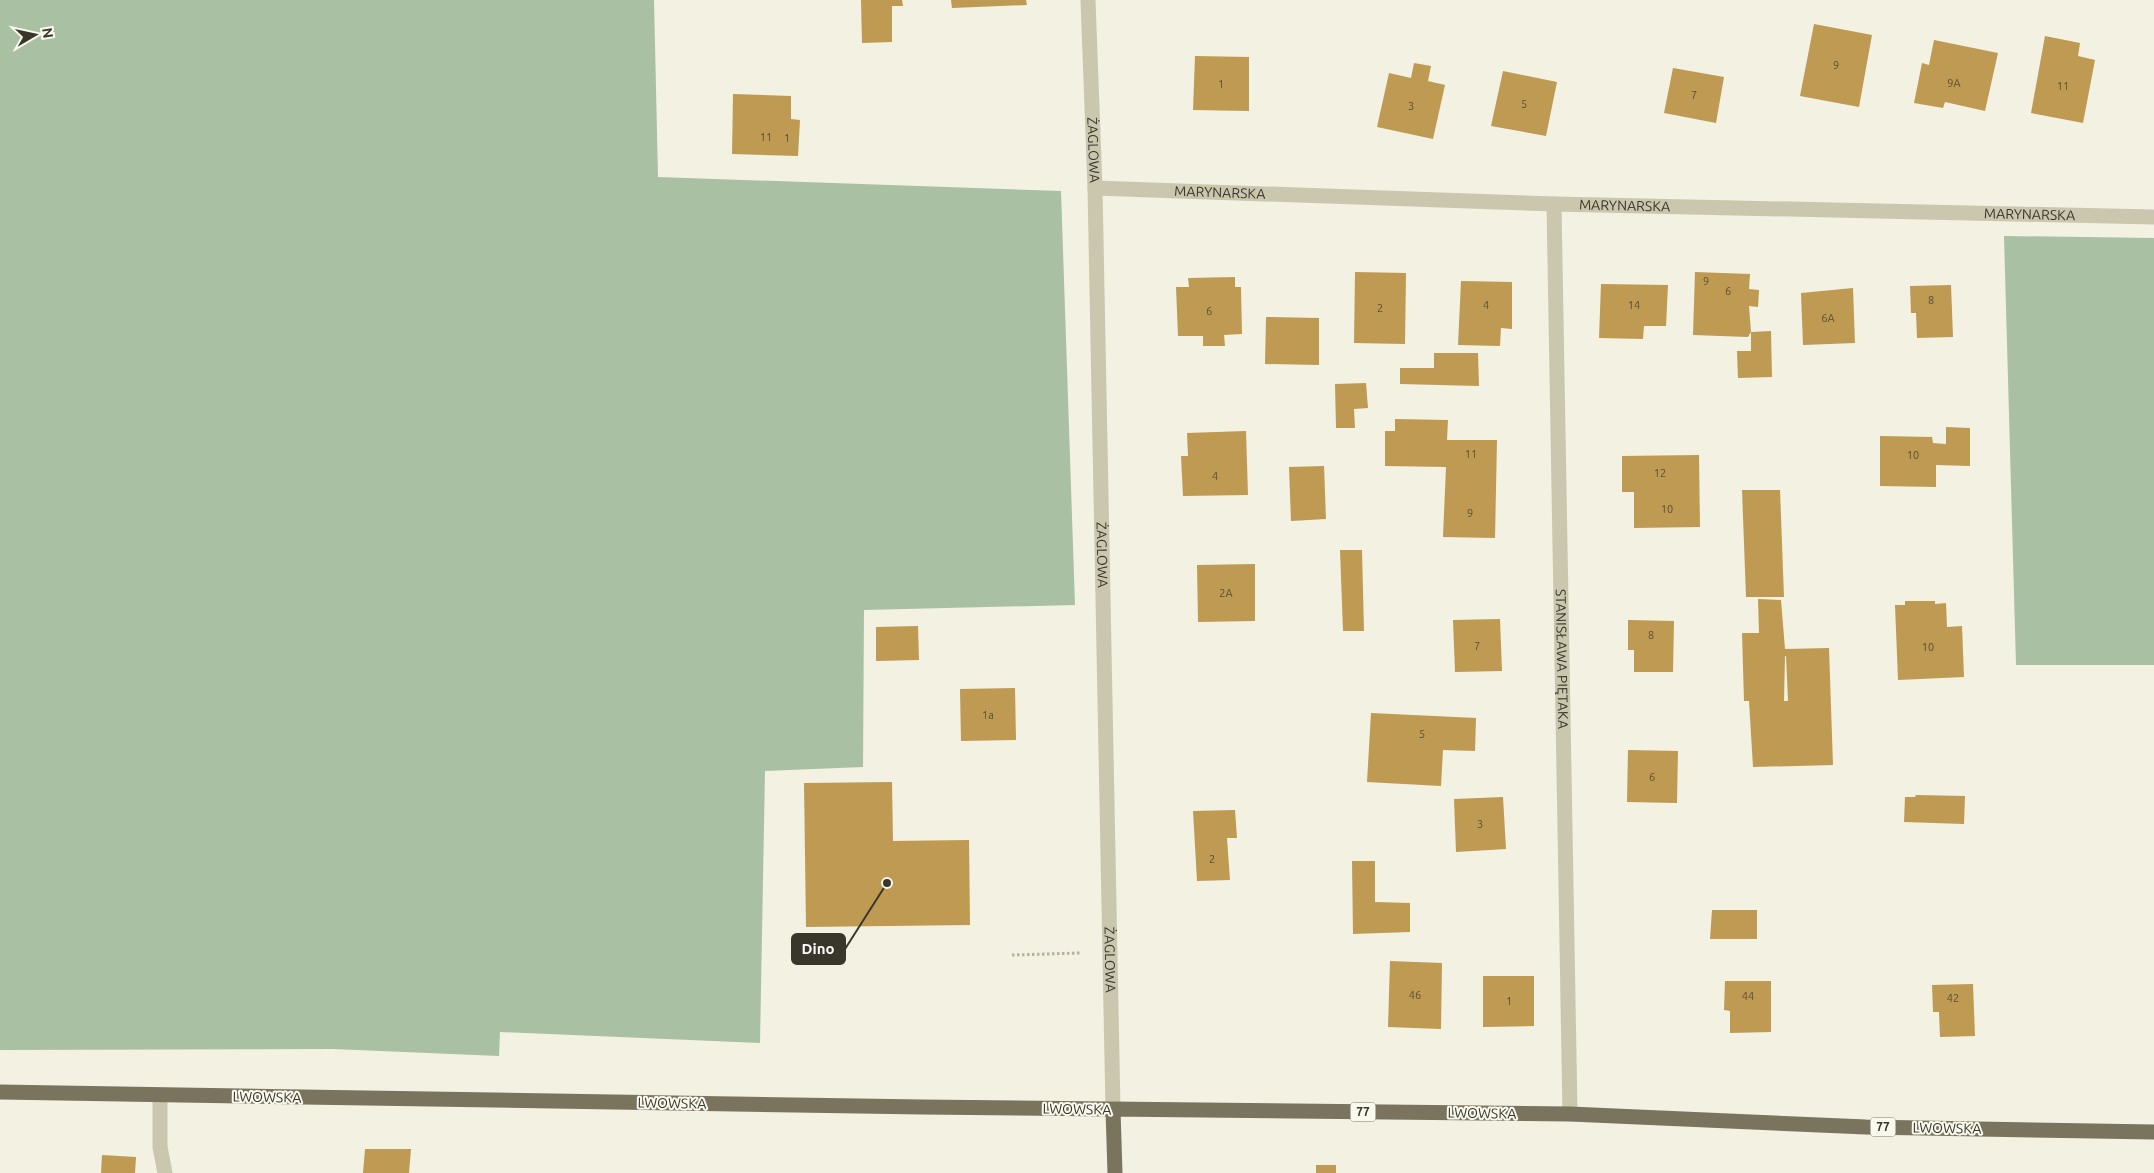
<svg xmlns="http://www.w3.org/2000/svg" width="2154" height="1173" font-family="Ubuntu,sans-serif">
  <style>
    .green { fill: #a9c1a2 }
    .building { fill: #be9a53; fill-rule: evenodd }
    .lines { fill: none; stroke-linecap: round; stroke-linejoin: round }
    .path { stroke: #b6b198; stroke-width: 3; stroke-dasharray: 2.5 2.5; stroke-linecap: butt }
    .minor { stroke: #cac7ae; stroke-width: 15 }
    .major { stroke: #7a735e; stroke-width: 15 }
    .labels { text-anchor: middle; stroke-width: 4; stroke-linejoin: round; paint-order: stroke }
    .number-label { font-size: 11px; fill: #5a4f36 }
    .shield { fill: #faf9ee; stroke: #737066; stroke-width: 1 }
    .shield-label { font-size: 12px; font-weight: bold; fill: #39362c }
    .street-label { font-size: 14px; fill: #39362c; stroke: #faf9ee }
    .leader { fill: none; stroke: #39362c; stroke-width: 2 }
    .callout-dot { fill: #39362c; stroke: #faf9ee; stroke-width: 2 }
    .callout { fill: #39362c; stroke: #39362c; stroke-width: 2 }
    .callout-label { font-size: 15px; text-anchor: middle; font-weight: bold; fill: #fff }
  </style>
  <rect width="100%" height="100%" fill="#f2f1e2"/>
  <path class="green" d="M0,0H654L658,177L1061,191L1075,605L864,610L863,767L765,771L760,1043L500,1032L499,1056L333,1049L0,1050Z
    M2004,236L2154,238V665H2016Z"/>
  <path class="building" d="M861,0H902L903,6H892V42L862,43Z
    M951,0H1026L1027,5L952,8Z
    M1814,24L1872,35L1859,107L1800,96Z
    M2045,36L2080,43L2078,56L2095,60L2083,123L2031,113Z
    M1934,40L1998,53L1985,111L1945,102L1943,108L1914,103L1922,63L1929,65Z
    M1195,56L1249,57V111L1193,110Z
    M1414,63L1431,66L1428,81L1445,85L1433,139L1377,127L1389,73L1411,78Z
    M1673,68L1724,77L1716,123L1664,113Z
    M1503,71L1557,82L1546,136L1491,126Z
    M733,94L791,96V119L800,120L798,156L732,154Z
    M1355,272L1406,273L1405,344L1354,343Z
    M1695,272L1750,274L1749,289L1759,290L1758,307L1749,306L1751,332L1748,337L1693,335Z
    M1235,277V287H1241L1242,334L1224,335L1225,346H1203V336H1178L1176,287H1189L1188,278Z
    M1461,281L1512,282V329L1501,328L1500,346L1458,345Z
    M1601,284L1668,285L1666,326H1644L1643,339L1599,338Z
    M1951,285L1953,337L1917,338L1916,313H1911L1910,286Z
    M1853,288L1855,343L1803,345L1801,293Z
    M1266,317L1319,318V365L1265,364Z
    M1771,331L1772,377L1738,378L1737,351H1751V332Z
    M1434,353H1478L1479,386L1400,384V368H1434Z
    M1366,383L1368,408L1354,409L1355,428H1336L1335,384Z
    M1395,419L1448,420L1447,440H1497L1495,538L1443,537L1446,467L1385,466V431H1395Z
    M1946,427L1970,428V466L1936,465V487L1880,486V436L1932,437L1933,443L1946,444Z
    M1246,431L1248,495L1183,496L1181,456H1188L1187,433Z
    M1699,455L1700,527L1634,528V492H1622V456Z
    M1324,466L1326,519L1291,521L1289,467Z
    M1742,490H1780L1784,597H1746Z
    M1340,550H1362L1364,631H1343Z
    M1255,564V621L1198,622L1197,565Z
    M1758,599L1781,600L1785,649L1829,648L1833,765L1753,767L1749,701H1744L1742,633H1759ZM1785,656H1786L1788,701H1784Z
    M1905,601H1935V604L1946,603L1947,627L1962,626L1964,677L1898,680L1895,605H1905Z
    M1500,619L1502,671L1455,672L1453,620Z
    M1628,620L1674,621L1673,672H1634V650H1628Z
    M918,626L919,660L876,661V627Z
    M1015,688L1016,740L961,741L960,689Z
    M1371,713L1476,718L1475,751L1443,750L1441,786L1367,782Z
    M1628,750L1678,751L1677,803L1627,802Z
    M892,782L893,841L969,840L970,925L806,927L804,783Z
    M1916,795L1965,796L1964,824L1904,822L1905,797H1915Z
    M1503,797L1506,849L1456,852L1454,799Z
    M1235,810L1237,838H1227L1230,880L1197,881L1193,811Z
    M1352,861H1375V902L1410,903V932L1353,934Z
    M1712,910H1757V939H1710Z
    M1390,961L1442,963L1441,1029L1388,1027Z
    M1483,976H1534V1026L1483,1027Z
    M1725,981H1771V1032L1730,1033V1011L1724,1010Z
    M1973,984L1975,1036L1940,1037L1939,1012H1933L1932,985Z
    M365,1149H411L409,1173H363Z
    M102,1155L136,1157L135,1173H101Z
    M1316,1165H1336V1173H1316Z"/>
  <g class="lines">
    <path class="path" d="M1012,955L1081,953"/>
    <g class="minor">
      <path id="s1" d="M1088,0L1095,188L1113,1110"/>
      <path id="s2" d="M1095,188L1554,204L2154,217"/>
      <path id="s3" d="M1554,204L1570,1114"/>
      <path d="M160,1095V1147L165,1173"/>
    </g>
    <path class="major" d="M0,1092L922,1107L1570,1114L1866,1127L2154,1132
      M1113,1110L1115,1173"/>
  </g>
  <g class="labels">
    <g class="number-label">
      <text x="1836" y="69">9</text>
      <text x="1954" y="87">9A</text>
      <text x="1221" y="88">1</text>
      <text x="2063" y="90">11</text>
      <text x="1694" y="99">7</text>
      <text x="1524" y="108">5</text>
      <text x="1411" y="110">3</text>
      <text x="766" y="141">11</text>
      <text x="787" y="142">1</text>
      <text x="1706" y="285">9</text>
      <text x="1728" y="295">6</text>
      <text x="1931" y="304">8</text>
      <text x="1486" y="309">4</text>
      <text x="1634" y="309">14</text>
      <text x="1380" y="312">2</text>
      <text x="1209" y="315">6</text>
      <text x="1828" y="322">6A</text>
      <text x="1471" y="458">11</text>
      <text x="1913" y="459">10</text>
      <text x="1660" y="477">12</text>
      <text x="1215" y="480">4</text>
      <text x="1667" y="513">10</text>
      <text x="1470" y="517">9</text>
      <text x="1226" y="597">2A</text>
      <text x="1651" y="639">8</text>
      <text x="1477" y="650">7</text>
      <text x="1928" y="651">10</text>
      <text x="988" y="719">1a</text>
      <text x="1422" y="738">5</text>
      <text x="1652" y="781">6</text>
      <text x="1480" y="828">3</text>
      <text x="1212" y="863">2</text>
      <text x="1415" y="999">46</text>
      <text x="1748" y="1000">44</text>
      <text x="1953" y="1002">42</text>
      <text x="1509" y="1005">1</text>
    </g>
    <g class="shield">
      <rect x="1350.5" y="1102.5" width="25" height="19" rx="4"/>
      <rect x="1870.5" y="1117.5" width="25" height="19" rx="4"/>
    </g>
    <g class="shield-label">
      <text x="1363" y="1116">77</text>
      <text x="1883" y="1131">77</text>
    </g>
    <g class="street-label">
      <text dy="5" stroke="none"><textPath href="#s1" startOffset="150">ŻAGLOWA</textPath></text>
      <text dy="5" stroke="none"><textPath href="#s2" startOffset="125">MARYNARSKA</textPath></text>
      <text dy="5" stroke="none"><textPath href="#s2" startOffset="530">MARYNARSKA</textPath></text>
      <text dy="5" stroke="none"><textPath href="#s2" startOffset="935">MARYNARSKA</textPath></text>
      <text dy="5" stroke="none"><textPath href="#s1" startOffset="555">ŻAGLOWA</textPath></text>
      <text dy="5" stroke="none"><textPath href="#s3" startOffset="455">STANISŁAWA PIĘTAKA</textPath></text>
      <text dy="5" stroke="none"><textPath href="#s1" startOffset="960">ŻAGLOWA</textPath></text>
      <text transform="translate(267 1097) rotate(1)" y="5">LWOWSKA</text>
      <text transform="translate(672 1103) rotate(1)" y="5">LWOWSKA</text>
      <text transform="translate(1077 1109) rotate(1)" y="5">LWOWSKA</text>
      <text transform="translate(1482 1113) rotate(1)" y="5">LWOWSKA</text>
      <text transform="translate(1947 1128) rotate(1)" y="5">LWOWSKA</text>
    </g>
  </g>
  <path class="leader" d="M887 883L845 949"/>
  <circle class="callout-dot" cx="887" cy="883" r="5"/>
  <rect class="callout" x="792" y="934" width="53" height="30" rx="5"/>
  <g class="callout-label">
    <text x="818" y="954">Dino</text>
  </g>
  <g transform="translate(35 35) rotate(81)" stroke="#faf9ee" stroke-width="4" paint-order="stroke">
  <path d="M0-4L9 19L0 12L-9 19Z" fill="#39362c"/>
  <text y="-8" font-size="14" font-weight="bold" text-anchor="middle" fill="#39362c">N</text>
  </g>
</svg>
